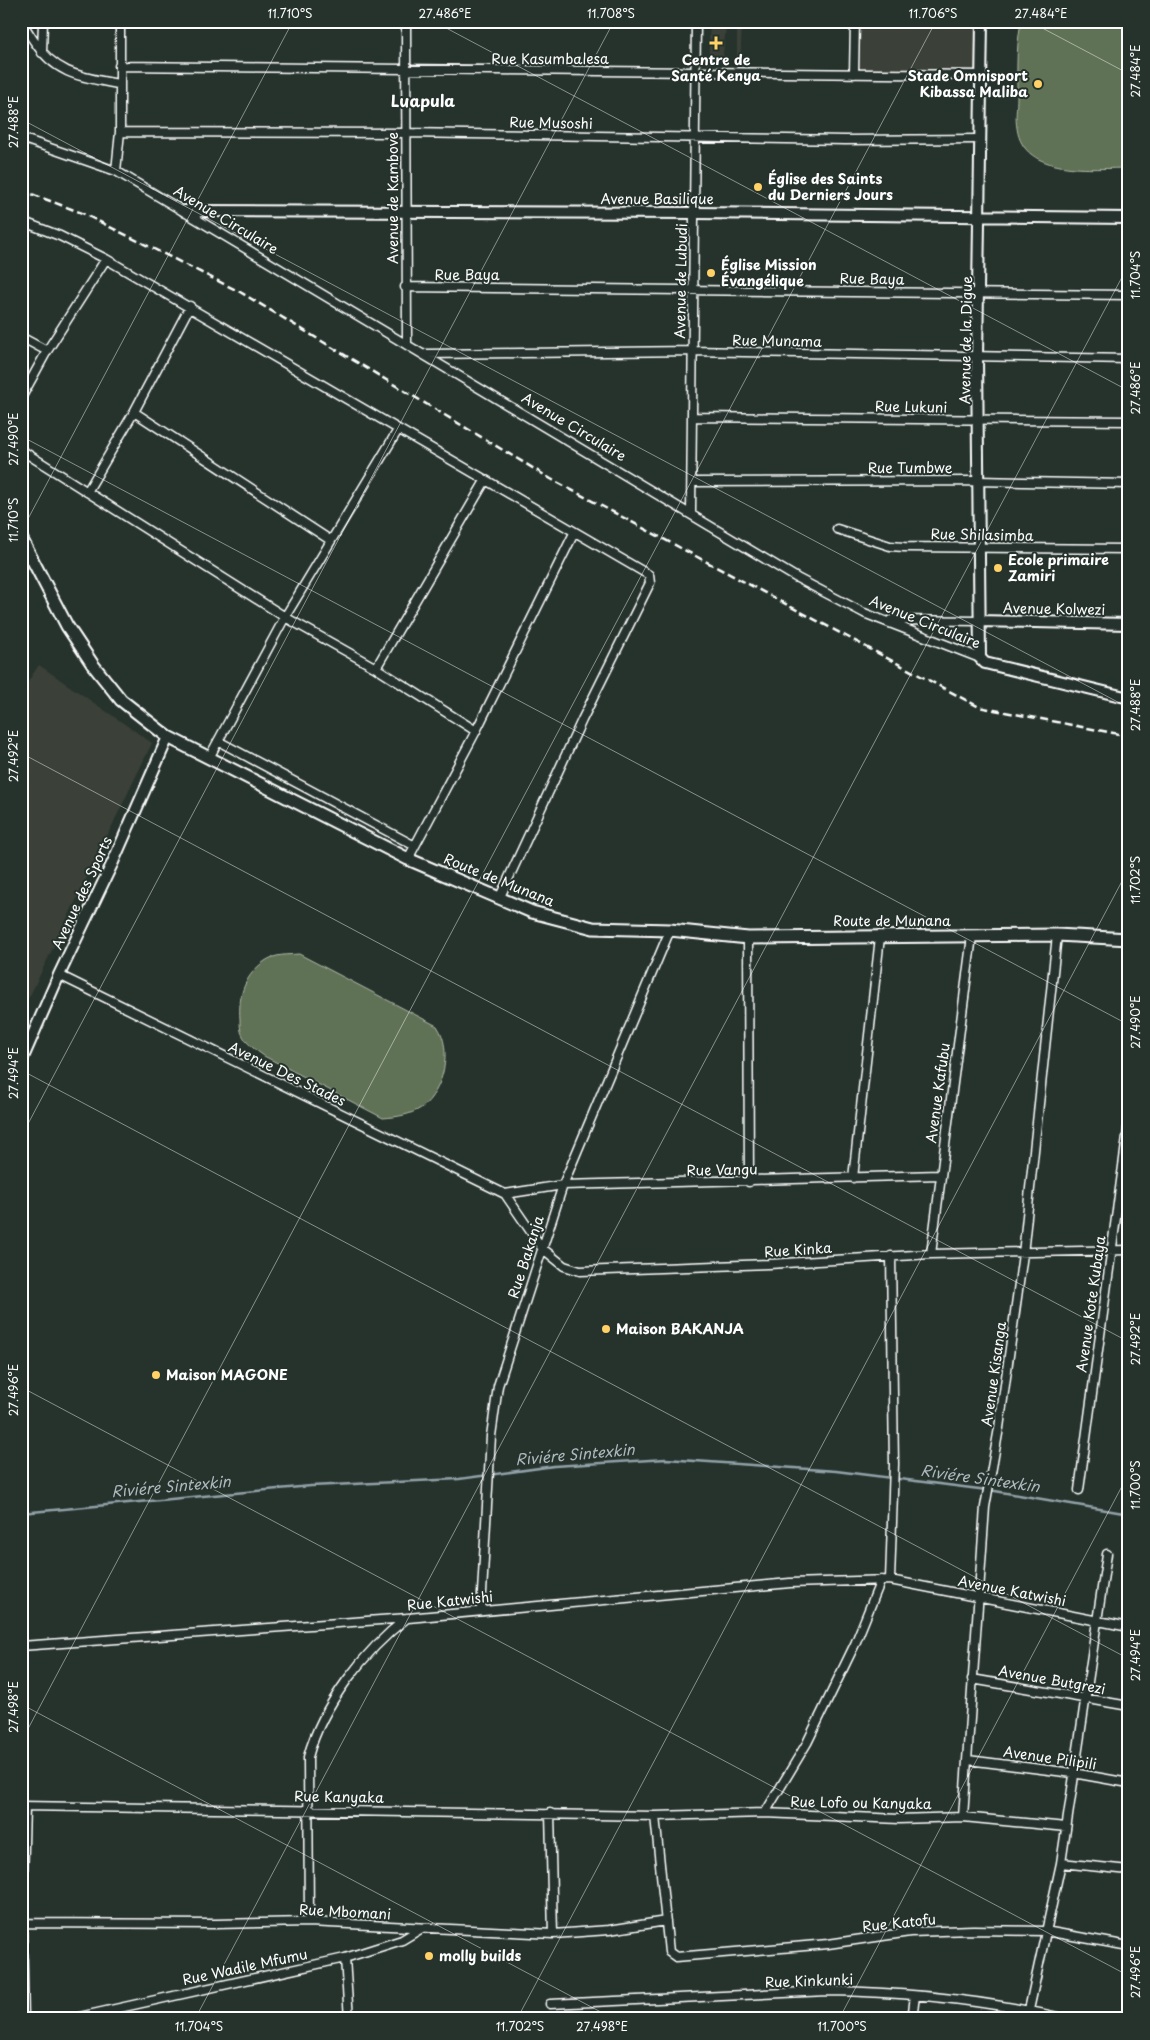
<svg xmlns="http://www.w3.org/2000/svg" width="1150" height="2040" font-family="'Playpen Sans',sans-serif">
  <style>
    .built { fill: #3b4139; fill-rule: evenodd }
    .green { fill: #617255; stroke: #b0b8aa }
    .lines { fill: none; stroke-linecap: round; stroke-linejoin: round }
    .stream { stroke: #93a2a9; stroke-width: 2.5 }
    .minor-casing { stroke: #fff; stroke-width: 11 }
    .tertiary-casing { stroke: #fff; stroke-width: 14 }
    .secondary-casing { stroke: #fff; stroke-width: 15 }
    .minor { stroke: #26332d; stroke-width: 8 }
    .tertiary { stroke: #26332d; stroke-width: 10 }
    .secondary { stroke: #26332d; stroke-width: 11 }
    .rail { stroke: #fff; stroke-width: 2.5; stroke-dasharray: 8 4; stroke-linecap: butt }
    .ticks { fill: none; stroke: #fff; stroke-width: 1; stroke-opacity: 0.45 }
    .poi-dot { fill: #ffd166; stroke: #26332d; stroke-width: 2 }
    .labels { text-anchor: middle; stroke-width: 4; stroke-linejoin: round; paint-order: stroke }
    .street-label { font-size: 14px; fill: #fff; stroke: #26332d }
    .poi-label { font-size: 14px; font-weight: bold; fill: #fff; stroke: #26332d; text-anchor: start }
    .water-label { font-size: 15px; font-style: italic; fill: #aeb9be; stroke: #26332d }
    .quarter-label { font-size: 16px; font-weight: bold; fill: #fff; stroke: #26332d }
    .neatline { fill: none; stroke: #fff; stroke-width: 2 }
    .ticks-label { font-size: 12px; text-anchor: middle; fill: #fff }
  </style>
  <rect width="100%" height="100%" fill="#26332d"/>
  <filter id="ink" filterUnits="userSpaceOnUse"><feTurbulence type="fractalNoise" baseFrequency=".02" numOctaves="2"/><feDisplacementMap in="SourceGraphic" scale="10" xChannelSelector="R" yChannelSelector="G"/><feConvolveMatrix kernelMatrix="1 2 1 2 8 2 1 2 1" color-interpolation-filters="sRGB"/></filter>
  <g filter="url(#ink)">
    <path class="built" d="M710,21H742L740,70H708ZM726,27H734V31H737V69H711V58H725L723,54Z
      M855,21H979L978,71L856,69Z
      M39,665L152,743L21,1014V692Z"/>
    <path class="green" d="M1029,21H1129V168C1094,168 1023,177 1017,128C1015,118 1017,107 1017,97C1017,74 1016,50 1020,28Z
      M299,954L437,1026C453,1049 444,1091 421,1108C410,1115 397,1117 383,1118L264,1056C256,1050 246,1044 242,1034C240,1030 240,1024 240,1019C238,995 245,975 265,961C275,954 287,955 299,954Z"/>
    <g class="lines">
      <path class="stream" d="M21,1513L311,1486L459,1479L554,1466L666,1459L836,1471L995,1491L1129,1514"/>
      <defs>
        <path id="minor" d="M22,21C25,28 30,35 34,41C56,75 82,77 118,84
          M406,21L407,345
          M42,53L43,21
          M119,66L982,75
          M854,74L855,21
          M120,132L406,133L845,140L981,139
          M21,138L116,171L797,578L864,613L980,658
          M116,171L120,132V21
          M21,221L60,236L106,259L649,575L650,583L582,720L499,899
          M405,287L1129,295
          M21,337L47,351
          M426,354L692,351L1129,359
          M21,398L47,351L106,259
          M134,412L330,540
          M693,417L1129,421
          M21,450L285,617L376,668L476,731
          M692,482L978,481L1129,484
          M87,492L134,412L190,306
          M691,512L696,21
          M837,529L890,546L904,547L1129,549
          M891,620L979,621
          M376,668L485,481
          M218,741L415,846
          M209,758L285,617L398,430
          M408,859L476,731L574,533
          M748,938L749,1182
          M59,975L505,1194L542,1248L564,1266L580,1271L769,1264L931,1254L1129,1250
          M853,1178L880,937
          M505,1194L563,1185L940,1175
          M931,1254L972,936
          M1079,1490L1129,1122
          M890,1580L894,1464L891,1256
          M481,1610L491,1436L498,1386L563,1185L670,930
          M21,1646L408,1618L790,1583L890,1580L1129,1627
          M972,1679L1129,1706
          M968,1760L1073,1773L1129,1783
          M21,1806L655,1816L765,1813L899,1819L963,1817L1066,1827
          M550,1813L553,1934
          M765,1813L807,1743L855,1644L881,1580
          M655,1816L669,1952L676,1957L828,1944L910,1932L973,1930L1045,1931L1129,1946
          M963,1817L985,1507L999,1428L1023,1254L1057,935
          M1061,1863L1129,1870
          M309,1922L308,1757C322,1705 365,1650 407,1618
          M21,1923L216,1924L309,1922L553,1934L609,1930L666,1921
          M345,1958L349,2019
          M550,2004L828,1991C908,1992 990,2001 1067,2019
          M24,2019L22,1923L25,1806
          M70,2019L345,1958L402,1940L422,1928
          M912,2019L915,1996
          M1027,2019L1061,1863L1107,1554"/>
        <path id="tertiary" d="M982,21L977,357L980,658L985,663L1129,698
          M185,211L695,213L1129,218
          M979,621L1129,624
          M21,1062L59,975L113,862L168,737"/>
        <path id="secondary" d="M21,538L67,626L93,665L121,700L168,737L408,859L532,912L593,928L670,930L748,938L1057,935L1129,939"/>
      </defs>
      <use href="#minor" class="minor-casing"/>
      <use href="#tertiary" class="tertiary-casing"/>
      <use href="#secondary" class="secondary-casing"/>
      <use href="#minor" class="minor"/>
      <use href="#tertiary" class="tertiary"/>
      <use href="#secondary" class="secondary"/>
      <path class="rail" d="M21,190L82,213L240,292L551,479L979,707L1129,736"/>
    </g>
  </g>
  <path class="ticks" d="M433,21L1129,391M1029,21L1129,74M21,119L1129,708M21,436L1129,1025M21,532L293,21M21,753L1129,1342M21,1070L1129,1659M21,1137L614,21M21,1387L1129,1976M21,1704L614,2019M21,1742L936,21M195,2019L1129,264M517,2019L1129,868M839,2019L1129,1473"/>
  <g class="poi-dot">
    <path d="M713.5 35.5h5v5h5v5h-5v5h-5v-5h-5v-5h5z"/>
    <circle cx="1038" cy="84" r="5"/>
    <circle cx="758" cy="187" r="5"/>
    <circle cx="711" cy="273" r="5"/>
    <circle cx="998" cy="568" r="5"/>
    <circle cx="606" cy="1329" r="5"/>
    <circle cx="156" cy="1375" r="5"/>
    <circle cx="429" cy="1956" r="5"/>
  </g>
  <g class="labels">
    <g class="street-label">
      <text x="550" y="64">Rue Kasumbalesa</text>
      <text transform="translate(551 123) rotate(1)" y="5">Rue Musoshi</text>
      <text transform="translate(393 198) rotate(-90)" y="5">Avenue de Kambove</text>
      <text x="657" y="204">Avenue Basilique</text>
      <text transform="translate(226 220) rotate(31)" y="5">Avenue Circulaire</text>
      <text x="467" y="280">Rue Baya</text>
      <text transform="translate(872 279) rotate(1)" y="5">Rue Baya</text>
      <text transform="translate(681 281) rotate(-89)" y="5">Avenue de Lubudi</text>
      <text transform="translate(966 340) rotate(-89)" y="5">Avenue de la Digue</text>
      <text transform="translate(777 341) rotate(1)" y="5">Rue Munama</text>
      <text transform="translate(911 407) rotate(1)" y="5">Rue Lukuni</text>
      <text transform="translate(574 427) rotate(31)" y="5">Avenue Circulaire</text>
      <text x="910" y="473">Rue Tumbwe</text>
      <text transform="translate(982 535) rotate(1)" y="5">Rue Shilasimba</text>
      <text transform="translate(1054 609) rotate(1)" y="5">Avenue Kolwezi</text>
      <text transform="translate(925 622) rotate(22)" y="5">Avenue Circulaire</text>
      <text transform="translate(499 880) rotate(22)" y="5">Route de Munana</text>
      <text transform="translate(82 893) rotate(-65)" y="5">Avenue des Sports</text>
      <text x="892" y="926">Route de Munana</text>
      <text transform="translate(287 1074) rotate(26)" y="5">Avenue Des Stades</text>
      <text transform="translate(938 1093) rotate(-82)" y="5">Avenue Kafubu</text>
      <text transform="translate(722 1170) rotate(-1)" y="5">Rue Vangu</text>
      <text transform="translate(798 1250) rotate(-4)" y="5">Rue Kinka</text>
      <text transform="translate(526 1257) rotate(-72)" y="5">Rue Bakanja</text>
      <text transform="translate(1091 1304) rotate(-82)" y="5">Avenue Kote Kubaya</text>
      <text transform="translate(994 1374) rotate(-82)" y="5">Avenue Kisanga</text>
      <text transform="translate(1012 1591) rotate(11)" y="5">Avenue Katwishi</text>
      <text transform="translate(450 1601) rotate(-6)" y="5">Rue Katwishi</text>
      <text transform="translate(1052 1680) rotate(10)" y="5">Avenue Butgrezi</text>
      <text transform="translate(1050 1758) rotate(8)" y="5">Avenue Pilipili</text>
      <text transform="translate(339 1797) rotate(1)" y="5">Rue Kanyaka</text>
      <text transform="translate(861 1803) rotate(1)" y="5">Rue Lofo ou Kanyaka</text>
      <text transform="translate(345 1912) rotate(3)" y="5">Rue Mbomani</text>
      <text transform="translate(899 1923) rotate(-6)" y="5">Rue Katofu</text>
      <text transform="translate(245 1967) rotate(-12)" y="5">Rue Wadile Mfumu</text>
      <text transform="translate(809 1981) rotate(-2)" y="5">Rue Kinkunki</text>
    </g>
    <g class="poi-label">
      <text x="716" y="65" text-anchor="middle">Centre de<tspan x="716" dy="16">Santé Kenya</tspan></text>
      <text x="1028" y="81" text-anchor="end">Stade Omnisport<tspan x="1028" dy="16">Kibassa Maliba</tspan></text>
      <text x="768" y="184">Église des Saints<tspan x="768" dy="16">du Derniers Jours</tspan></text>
      <text x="721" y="270">Église Mission<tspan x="721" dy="16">Évangélique</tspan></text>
      <text x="1008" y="565">Ecole primaire<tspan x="1008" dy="16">Zamiri</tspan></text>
      <text x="616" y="1334">Maison BAKANJA</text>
      <text x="166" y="1380">Maison MAGONE</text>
      <text x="439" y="1961">molly builds</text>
    </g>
    <g class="water-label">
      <text transform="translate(575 1455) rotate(-5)" y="5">Riviére Sintexkin</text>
      <text transform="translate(980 1479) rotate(8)" y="5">Riviére Sintexkin</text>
      <text transform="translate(171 1487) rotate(-5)" y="5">Riviére Sintexkin</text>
    </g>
    <g class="quarter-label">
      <text x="423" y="107">Luapula</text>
    </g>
  </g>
  <rect width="1150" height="2040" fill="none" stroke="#26332d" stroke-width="55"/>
  <rect x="28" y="28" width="1094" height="1984" class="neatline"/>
  <g class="ticks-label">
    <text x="290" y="18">11.710°S</text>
    <text x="445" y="18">27.486°E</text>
    <text x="611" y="18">11.708°S</text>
    <text x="933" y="18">11.706°S</text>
    <text x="1041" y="18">27.484°E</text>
    <text transform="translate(1136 71) rotate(-90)" y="4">27.484°E</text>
    <text transform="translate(14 122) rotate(-90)" y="4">27.488°E</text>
    <text transform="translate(1136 275) rotate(-90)" y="4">11.704°S</text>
    <text transform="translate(1136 388) rotate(-90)" y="4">27.486°E</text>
    <text transform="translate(14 439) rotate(-90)" y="4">27.490°E</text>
    <text transform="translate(14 520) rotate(-90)" y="4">11.710°S</text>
    <text transform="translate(1136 705) rotate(-90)" y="4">27.488°E</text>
    <text transform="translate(14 756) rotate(-90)" y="4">27.492°E</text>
    <text transform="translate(1136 880) rotate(-90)" y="4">11.702°S</text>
    <text transform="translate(1136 1022) rotate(-90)" y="4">27.490°E</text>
    <text transform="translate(14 1073) rotate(-90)" y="4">27.494°E</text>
    <text transform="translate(1136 1339) rotate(-90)" y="4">27.492°E</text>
    <text transform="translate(14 1390) rotate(-90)" y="4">27.496°E</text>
    <text transform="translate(1136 1485) rotate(-90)" y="4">11.700°S</text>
    <text transform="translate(1136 1655) rotate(-90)" y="4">27.494°E</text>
    <text transform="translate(14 1707) rotate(-90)" y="4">27.498°E</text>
    <text transform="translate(1136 1972) rotate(-90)" y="4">27.496°E</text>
    <text x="199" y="2031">11.704°S</text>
    <text x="520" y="2031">11.702°S</text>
    <text x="602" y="2031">27.498°E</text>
    <text x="842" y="2031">11.700°S</text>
  </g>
</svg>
